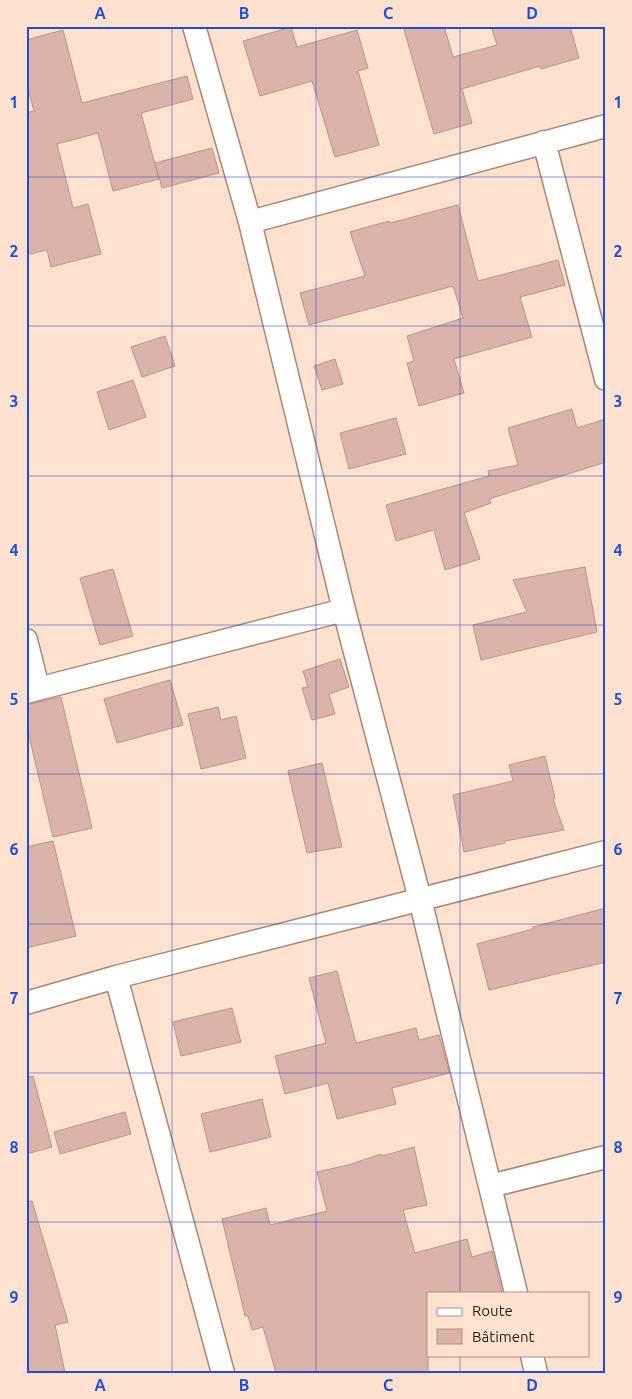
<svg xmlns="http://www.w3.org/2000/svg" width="632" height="1399" font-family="Ubuntu,sans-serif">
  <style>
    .building { fill: #dcb3aa; stroke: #bb948b }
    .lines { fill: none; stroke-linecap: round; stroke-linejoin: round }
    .minor-casing { stroke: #a98874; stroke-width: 25 }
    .minor { stroke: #fff; stroke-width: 22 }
    .grid { fill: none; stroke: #1d4ed8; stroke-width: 1; stroke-opacity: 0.55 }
    .neatline { fill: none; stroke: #1d4ed8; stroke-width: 2 }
    .grid-label { font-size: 16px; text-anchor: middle; font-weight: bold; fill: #1d4ed8 }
  </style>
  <rect width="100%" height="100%" fill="#fee1cf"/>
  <path class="building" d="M403,26H444L453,57L497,45L491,26H570L579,58L541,69L540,66L462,89L472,123L434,134Z
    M291,27L297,47L357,30L368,68L358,71L379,145L335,157L312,81L260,96L243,41Z
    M63,30L82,103L187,76L193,99L141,113L159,179L113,191L98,133L57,144L73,208L88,204L101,254L51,267L47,250L26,255V113L34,111L26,82V40Z
    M212,148L219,173L162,188L155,163Z
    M458,205L478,281L558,260L565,285L520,297L532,337L454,359L464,393L419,406L407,363L414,361L407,336L463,318L453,286L309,325L300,293L365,276L350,232L389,221L390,223Z
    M165,336L175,366L142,377L131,347Z
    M335,359L343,384L322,390L314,366Z
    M133,380L146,417L109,430L97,392Z
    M572,409L577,428L606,419V462L489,499L491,503L464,513L480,559L445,570L434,530L396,541L386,505L489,476L488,471L518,465L508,428Z
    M396,418L406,454L349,469L340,433Z
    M585,567L597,632L481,660L473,625L527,612L513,580Z
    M113,569L133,636L100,645L80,578Z
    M340,659L349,687L329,694L335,714L312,720L302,688L308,687L303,671Z
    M170,680L183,725L117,743L104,699Z
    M61,697L92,828L53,837L26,723V705Z
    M218,707L221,720L236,716L246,758L201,769L188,714Z
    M545,756L555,798L553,799L564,830L505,841V843L464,852L453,795L513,781L509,765Z
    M322,763L342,847L307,853L288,771Z
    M53,841L76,936L26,948V847Z
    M606,908V962L489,990L477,944L533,929V927Z
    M337,971L356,1043L416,1028L419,1040L439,1035L449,1073L392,1088L396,1104L337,1119L328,1083L285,1094L275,1056L326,1043L309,978Z
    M232,1008L241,1042L181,1056L173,1022Z
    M33,1076L52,1147L26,1154V1077Z
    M262,1099L271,1137L210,1152L201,1114Z
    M125,1112L131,1134L60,1154L54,1132Z
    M414,1147L427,1205L403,1210L415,1253L467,1239L472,1257L492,1251L502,1293H428V1373H276L263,1327L252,1330L248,1316H245L222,1219L266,1208L270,1225L327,1211L317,1172L348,1165L381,1154L382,1156Z
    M32,1201L68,1322L55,1325L65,1373H26V1202Z"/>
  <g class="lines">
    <defs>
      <path id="minor" d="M194,26L250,222L344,610L420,899L516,1293
        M544,142L606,379
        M250,222L606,126
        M26,640L38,688
        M26,692L344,610
        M116,977L223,1373
        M26,1003L116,977L606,852
        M490,1186L606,1157
        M532,1355L536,1373"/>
    </defs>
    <use href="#minor" class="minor-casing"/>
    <use href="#minor" class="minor"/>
  </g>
  <path class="grid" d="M172,26V1373M316,26V1373M460,26V1293M26,177H606M26,326H606M26,476H606M26,625H606M26,774H606M26,924H606M26,1073H606M26,1222H606M460,1355V1373"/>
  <rect width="632" height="1399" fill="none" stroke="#fee1cf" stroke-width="55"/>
  <rect x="427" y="1292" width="162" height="65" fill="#fee1cf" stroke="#a89284"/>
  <rect x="437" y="1308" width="25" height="8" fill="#ffffff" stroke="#a89284"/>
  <text x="472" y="1316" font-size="15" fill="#281c13">Route</text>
  <rect x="437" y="1329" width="25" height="15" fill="#dcb3aa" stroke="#a89284"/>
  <text x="472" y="1342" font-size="15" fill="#281c13">Bâtiment</text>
  <rect x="28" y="28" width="576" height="1344" class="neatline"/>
  <g class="grid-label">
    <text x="100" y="19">A</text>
    <text x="244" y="19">B</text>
    <text x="388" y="19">C</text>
    <text x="532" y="19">D</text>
    <text x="14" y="108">1</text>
    <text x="618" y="108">1</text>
    <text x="14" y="257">2</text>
    <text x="618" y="257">2</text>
    <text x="14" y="407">3</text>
    <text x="618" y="407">3</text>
    <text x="14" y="556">4</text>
    <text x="618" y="556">4</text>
    <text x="14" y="705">5</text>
    <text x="618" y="705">5</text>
    <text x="14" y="855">6</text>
    <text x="618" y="855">6</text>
    <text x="14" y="1004">7</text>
    <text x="618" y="1004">7</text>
    <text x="14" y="1153">8</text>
    <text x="618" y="1153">8</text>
    <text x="14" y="1303">9</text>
    <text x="618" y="1303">9</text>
    <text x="100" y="1391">A</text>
    <text x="244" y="1391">B</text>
    <text x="388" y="1391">C</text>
    <text x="532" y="1391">D</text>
  </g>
</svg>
